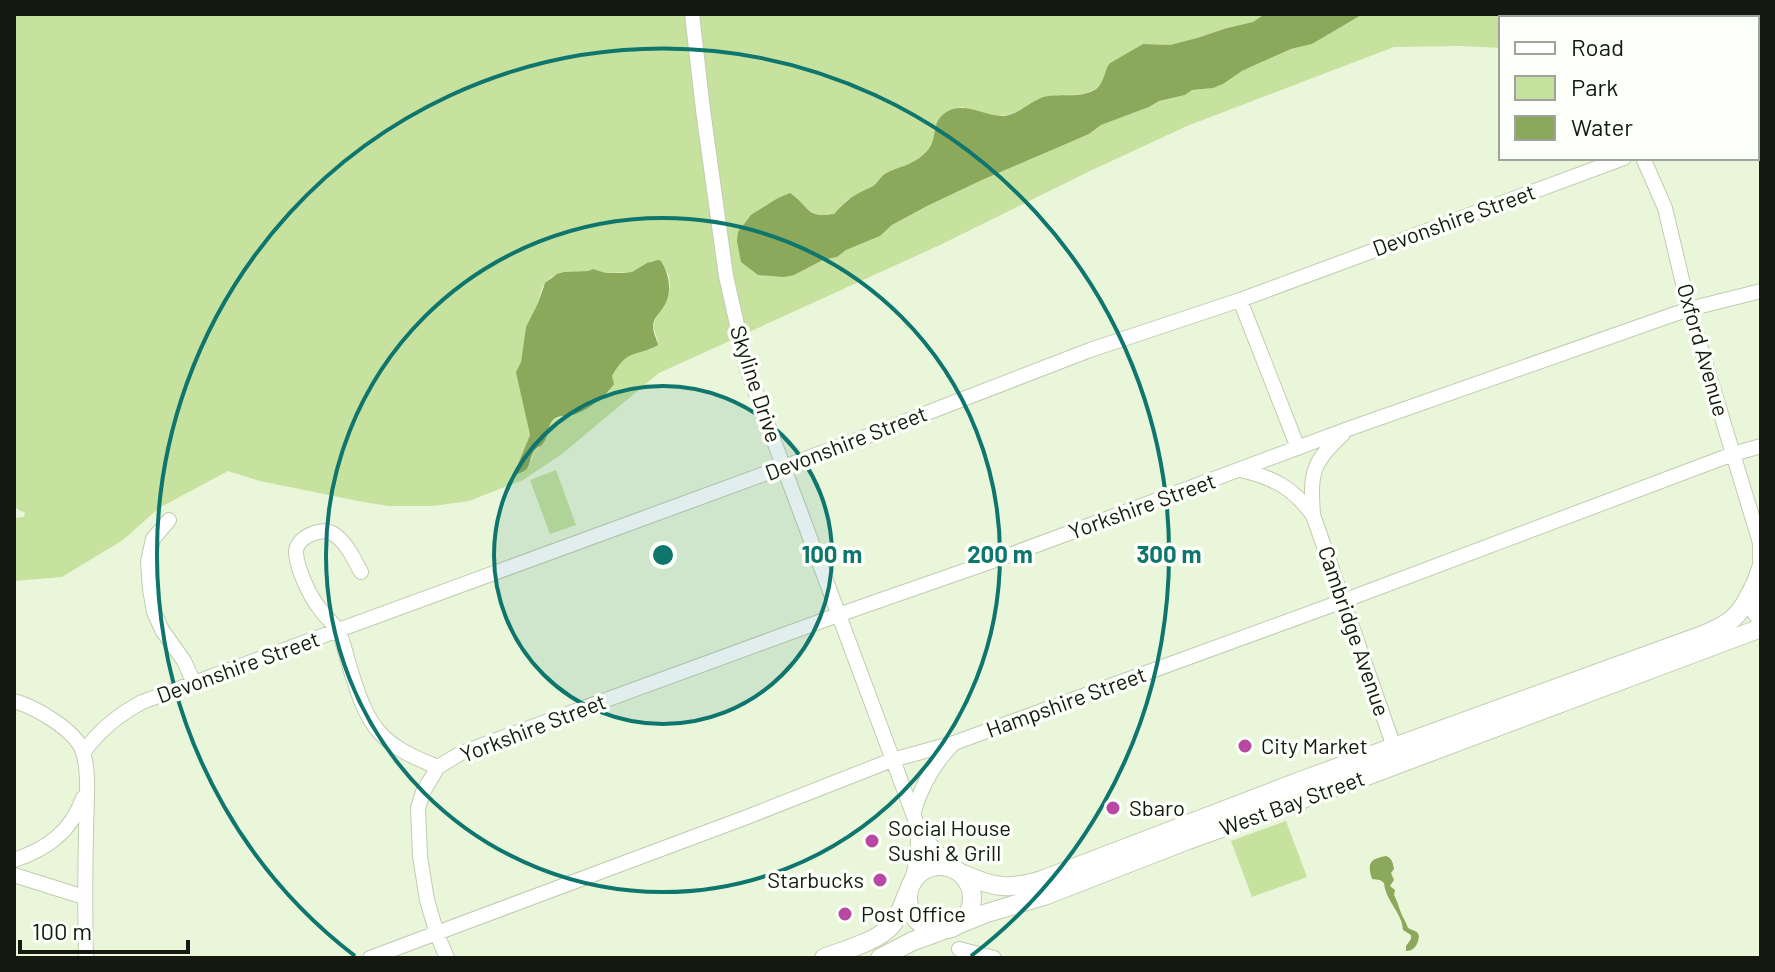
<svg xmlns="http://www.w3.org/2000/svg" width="1775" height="972" font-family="Barlow,sans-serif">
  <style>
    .green { fill: #c7e19e; fill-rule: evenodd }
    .water { fill: #8ca85b }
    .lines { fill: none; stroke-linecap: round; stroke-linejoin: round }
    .minor-casing { stroke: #c1ccb1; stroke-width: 16 }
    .secondary-casing { stroke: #c1ccb1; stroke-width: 20 }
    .minor { stroke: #fff; stroke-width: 14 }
    .secondary { stroke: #fff; stroke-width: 18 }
    .ring { fill: none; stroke: #0f766e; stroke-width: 4 }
    .poi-dot { fill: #b948a4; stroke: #fdfff9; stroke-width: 3 }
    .labels { text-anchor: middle; stroke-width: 7; stroke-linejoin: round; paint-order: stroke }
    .street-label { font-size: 22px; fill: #15190f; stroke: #fdfff9 }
    .poi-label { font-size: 22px; fill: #15190f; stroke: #fdfff9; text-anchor: start }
    .centre { fill: #0f766e; stroke: #fdfff9; stroke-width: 4 }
    .ring-label { font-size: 24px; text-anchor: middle; font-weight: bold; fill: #0f766e; stroke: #fdfff9; stroke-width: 7; stroke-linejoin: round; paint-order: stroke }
  </style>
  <rect width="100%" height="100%" fill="#eaf6da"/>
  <path class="green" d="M14,14H1265L1253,22L1227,28L1197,38L1170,45L1143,44L1110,63C1104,71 1105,83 1095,89C1081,98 1061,93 1045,97C1030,101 1020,114 1006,115C991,117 976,111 962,107L935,126L934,144L924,154L912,163L885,173L873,186L847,200L834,214C814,216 810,213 797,198L768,204L747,220L773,275H794L823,260L837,257L846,250L880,236L892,225L927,206L982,180L1089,134L1101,125L1149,107L1159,101L1185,95L1192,90L1212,88L1223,84L1242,71L1257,64L1291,49L1312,44L1363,14H1669L1646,18H1501V48L1462,46L1394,47L1187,126L1090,171L940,245L659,373L562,454L523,480L469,501L433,506H389L363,502L260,481L228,471L159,508L123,540L62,577L14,581V518L24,517L25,512L20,511L14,506ZM652,261L664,267L669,276L670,286L667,298L654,322L653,326L658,341L651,349L634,352L624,358L612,376L610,390L596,402L572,415L555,419L550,423L543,444L535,451L529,466L522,473L517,474L515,470L530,435L517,372L521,362L526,327L538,303L542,287L551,277L564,272L588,271L593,269L606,273L632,272Z
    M556,470L576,525L550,534L530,480Z
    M1286,821L1307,877L1252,897L1231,841Z"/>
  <path class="water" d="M1265,14H1363L1312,44L1291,49L1257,64L1242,71L1223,84L1213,88L1192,90L1185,95L1159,101L1149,107L1101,125L1089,134L982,180L927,206L892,225L880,236L846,250L837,257L823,260L794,275L784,277L758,275L741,262L737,241L738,232L751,215L778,198L790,193C811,207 804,218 834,214C841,206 848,199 857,194C862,191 868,189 873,186C878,182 881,176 886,173C900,166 911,166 924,154C940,141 929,124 945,113C964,100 985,117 1004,116C1021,114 1031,99 1048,96C1063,94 1083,98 1096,89C1105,82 1104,70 1110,63L1143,44L1170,45L1197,38L1227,28L1253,22Z
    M658,260L661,261C670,276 673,294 662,309C658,315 653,319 653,326C653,333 657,339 658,345C634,358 629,347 612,376L614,384C605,397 588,410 573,415C567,416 560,415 554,419C547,424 549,435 544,442C541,448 539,445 535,450C527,461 533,470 517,474L515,470L517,466L530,435L516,372L521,362L526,327L538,303L545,283L557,274L564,272L588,271L593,269L606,273H623L632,272L647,263Z
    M1386,856C1392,858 1393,863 1394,869L1391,873L1394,880L1390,886L1395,890L1394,895C1397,901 1398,904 1400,910C1402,917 1406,921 1408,928L1417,932L1419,936C1418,944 1415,951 1406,951V946L1411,939V935L1403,930C1402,912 1386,902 1384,883L1380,880L1372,879C1367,863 1370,859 1386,856Z"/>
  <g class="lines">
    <defs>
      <path id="minor" d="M692,14L703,110L726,276L747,369L918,827L928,842L952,867
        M1757,127L1761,126
        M1643,158L1665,208L1689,309L1761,546
        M1240,300L1298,448
        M1241,470C1274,478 1292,487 1313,515L1394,747
        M1313,514C1310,473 1312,462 1343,434
        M169,520L153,539L148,562L150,589L154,612L162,630L184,661L194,683
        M361,572C354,559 346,541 332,533C320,527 295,538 296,553C297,569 310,597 320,609C325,617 335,624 339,633C344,643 346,656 350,668C368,727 378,744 438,767
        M1753,585L1760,565V544
        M14,701C35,707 76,730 83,752C90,773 86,810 86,833C85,875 85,916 86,958
        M83,753C99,730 118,715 142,702L857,440L1090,350L1240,300L1624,158
        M913,814C921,786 933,764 954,743
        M14,860C47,849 71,832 83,798
        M14,875L84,897
        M911,883C917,864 919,847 918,827
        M959,949L994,958
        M370,958L747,817L892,760L954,743L1343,601L1733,454L1761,446
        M447,958L437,934L427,900L420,856L418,808L423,792L438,767L461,753L838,615L1007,556L1348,429L1689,309L1761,291"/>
      <path id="secondary" d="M1761,577C1748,590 1747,605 1761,618
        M908 898a32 32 0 1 1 64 0a32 32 0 1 1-64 0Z
        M963,874C994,888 1009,890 1042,880L1303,780L1703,635C1729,624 1739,618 1751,592
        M957,925L987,913L1044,896L1188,840L1361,778L1761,628
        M824,958C842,951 875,942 889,928C898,919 903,906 907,894
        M880,958L913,941L941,931"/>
    </defs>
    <use href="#minor" class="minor-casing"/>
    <use href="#secondary" class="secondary-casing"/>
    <use href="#minor" class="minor"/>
    <use href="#secondary" class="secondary"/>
  </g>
  <circle cx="663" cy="555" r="169" fill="#0f766e" fill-opacity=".12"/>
  <g class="ring">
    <circle cx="663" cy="555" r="169"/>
    <circle cx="663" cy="555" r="337"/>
    <path d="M355 956A506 506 0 1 1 971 956"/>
  </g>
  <g class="poi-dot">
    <circle cx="1245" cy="746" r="8"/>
    <circle cx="1113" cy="808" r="8"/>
    <circle cx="872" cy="841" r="8"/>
    <circle cx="880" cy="880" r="8"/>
    <circle cx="845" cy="914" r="8"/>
  </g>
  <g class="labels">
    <g class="street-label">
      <text transform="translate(1454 220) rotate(-20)" y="8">Devonshire Street</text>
      <text transform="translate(1703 350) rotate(74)" y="8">Oxford Avenue</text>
      <text transform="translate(756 384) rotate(72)" y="8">Skyline Drive</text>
      <text transform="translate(846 443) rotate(-21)" y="8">Devonshire Street</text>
      <text transform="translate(1142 506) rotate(-20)" y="8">Yorkshire Street</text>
      <text transform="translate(1354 631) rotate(71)" y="8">Cambridge Avenue</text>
      <text transform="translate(238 667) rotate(-20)" y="8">Devonshire Street</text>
      <text transform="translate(1066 702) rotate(-20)" y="8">Hampshire Street</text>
      <text transform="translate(533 728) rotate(-21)" y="8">Yorkshire Street</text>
      <text transform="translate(1292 803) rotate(-20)" y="8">West Bay Street</text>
    </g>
    <g class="poi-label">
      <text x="1261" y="754">City Market</text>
      <text x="1129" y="816">Sbaro</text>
      <text x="888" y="836">Social House<tspan x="888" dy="25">Sushi &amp; Grill</tspan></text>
      <text x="864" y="888" text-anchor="end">Starbucks</text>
      <text x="861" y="922">Post Office</text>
    </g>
  </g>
  <circle cx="663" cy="555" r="12" class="centre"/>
  <g class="ring-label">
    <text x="832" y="563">100 m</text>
    <text x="1000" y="563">200 m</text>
    <text x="1169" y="563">300 m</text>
  </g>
  <rect width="1775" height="972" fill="none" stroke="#15190f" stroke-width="32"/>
  <rect x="1499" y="16" width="260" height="144" fill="#fdfff9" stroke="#a0a39b" stroke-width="2"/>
  <rect x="1515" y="42" width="40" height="12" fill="#ffffff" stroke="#a0a39b" stroke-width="2"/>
  <text x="1571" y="56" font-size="24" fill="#15190f">Road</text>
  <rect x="1515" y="76" width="40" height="24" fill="#c7e19e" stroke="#a0a39b" stroke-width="2"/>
  <text x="1571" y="96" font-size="24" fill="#15190f">Park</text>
  <rect x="1515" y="116" width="40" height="24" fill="#8ca85b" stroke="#a0a39b" stroke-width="2"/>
  <text x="1571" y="136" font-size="24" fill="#15190f">Water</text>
  <path d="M20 940v12h168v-12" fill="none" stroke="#15190f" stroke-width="4"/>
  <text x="32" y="940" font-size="24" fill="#15190f" stroke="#fdfff9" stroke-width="6" paint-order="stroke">100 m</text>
</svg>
